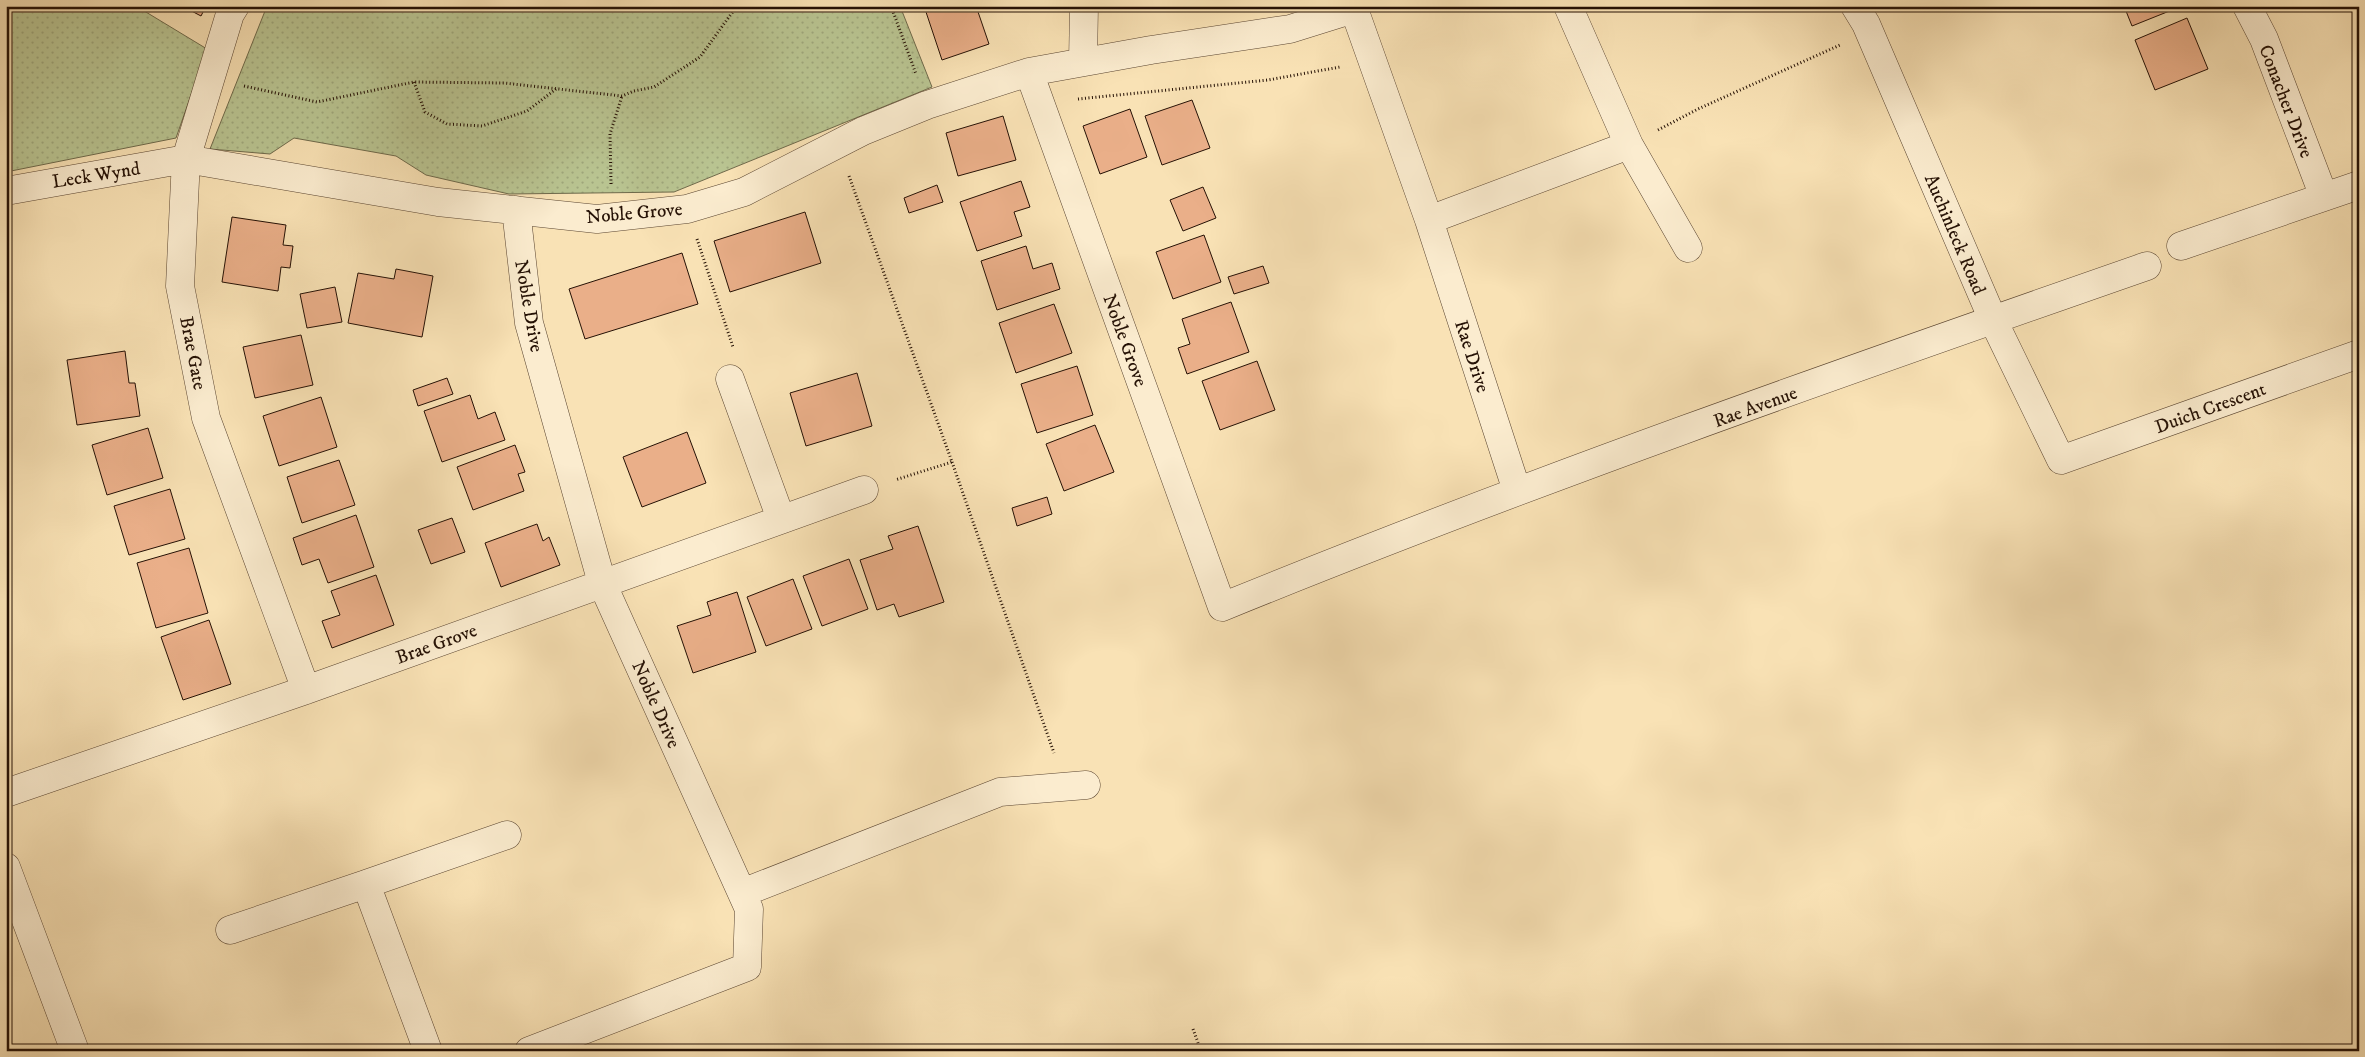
<svg xmlns="http://www.w3.org/2000/svg" width="2365" height="1057" font-family="'IM FELL DW Pica',serif">
  <style>
    .park { fill: url(#park-dots); stroke: #6f6a4b }
    .building { fill: #eaaf89; stroke: #251105 }
    .lines { fill: none; stroke-linecap: round; stroke-linejoin: round }
    .minor-casing { stroke: #5a4531; stroke-width: 29 }
    .path { stroke: #251105; stroke-width: 3; stroke-dasharray: 1 2.5; stroke-linecap: butt }
    .minor { stroke: #fbeccf; stroke-width: 28 }
    .labels { text-anchor: middle; stroke-width: 4; stroke-linejoin: round; paint-order: stroke }
    .street-label { font-size: 19px; fill: #251105; stroke: #fbeccf }
  </style>
  <defs>
    <pattern id="park-dots" width="8" height="8" patternUnits="userSpaceOnUse" patternTransform="scale(1.25)"><rect width="8" height="8" fill="#b9c491"/><path d="M2 2h.1M6 6h.1" fill="none" stroke="#9fa77c" stroke-width="1.8" stroke-linecap="round"/></pattern>
  </defs>
  <rect width="100%" height="100%" fill="#f9e2b5"/>
  <filter id="stains"><feTurbulence type="fractalNoise" baseFrequency=".004" numOctaves="4"/><feColorMatrix values="0 0 0 0 .2 0 0 0 0 .09 0 0 0 0 .02 0 0 0 .5 -.17"/></filter>
  <radialGradient id="worn" r=".72"><stop offset=".6" stop-color="#630" stop-opacity="0"/><stop offset="1" stop-color="#630" stop-opacity=".3"/></radialGradient>
  <path class="park" d="M6,6H136L207,49L176,138L6,172Z
    M267,6H900L932,87L674,192L509,194L426,175L396,156L294,138L270,154L210,149Z"/>
  <path class="building" d="M182,6H206L201,16Z
    M924,6H976L989,44L942,60Z
    M2124,6H2182L2132,26Z
    M2187,18L2208,69L2155,90L2135,40Z
    M1192,100L1210,148L1162,165L1145,116Z
    M1130,109L1147,157L1100,174L1083,126Z
    M1003,116L1016,160L958,176L946,133Z
    M1021,181L1030,207L1014,212L1022,236L977,251L960,202Z
    M937,185L943,202L909,213L904,198Z
    M1203,187L1216,218L1183,231L1170,200Z
    M805,212L821,263L730,292L714,241Z
    M232,217L286,225L283,245L293,246L290,268L281,267L278,291L222,282Z
    M1204,235L1221,282L1173,299L1156,252Z
    M1026,246L1033,269L1052,263L1060,289L997,310L981,261Z
    M682,253L698,304L585,339L569,289Z
    M1263,266L1269,283L1234,294L1228,277Z
    M396,269L433,276L422,337L348,323L358,273L394,279Z
    M335,287L342,322L307,328L300,294Z
    M1231,302L1249,352L1187,374L1178,348L1190,344L1182,319Z
    M1054,304L1072,353L1016,373L999,323Z
    M301,335L313,385L255,398L243,347Z
    M125,351L129,383H135L140,416L77,425L67,360Z
    M1257,361L1275,410L1220,430L1202,381Z
    M1077,366L1093,415L1037,433L1021,384Z
    M857,373L872,426L806,446L790,393Z
    M447,378L453,394L418,406L413,390Z
    M470,395L478,419L495,412L505,440L442,462L424,411Z
    M321,397L337,447L279,466L263,416Z
    M1095,425L1114,472L1064,491L1046,444Z
    M148,428L163,478L107,495L92,445Z
    M687,432L706,483L642,507L623,457Z
    M515,445L525,472L518,474L524,491L473,510L457,467Z
    M339,460L355,505L302,523L287,477Z
    M170,489L185,539L129,555L114,506Z
    M1047,497L1052,514L1017,526L1012,508Z
    M356,515L374,567L328,583L319,559L302,565L293,538Z
    M452,518L465,552L431,564L418,530Z
    M537,524L543,541L549,537L560,565L501,587L485,543Z
    M918,526L944,602L899,617L894,604L877,610L860,560L893,549L888,536Z
    M189,548L208,613L156,628L137,563Z
    M849,559L868,609L822,626L803,576Z
    M376,575L394,625L332,648L322,621L340,615L331,591Z
    M793,579L812,629L766,646L747,597Z
    M737,592L756,652L693,673L677,626L711,615L707,602Z
    M209,620L231,684L183,700L161,637Z"/>
  <g class="lines">
    <defs>
      <path id="minor" d="M235,6L230,14L186,159L180,286L206,418L306,690
        M1568,6L1629,145L1688,248
        M1855,6L1866,24L1993,320L2061,460L2359,354
        M2247,6L2264,39L2324,197
        M1354,9L1429,220L1517,491
        M1083,62L1084,6
        M1029,72L1222,607C1526,483 1837,374 2147,266
        M6,191L186,159L438,202L597,219L687,209L744,192L863,131L927,105L1029,72L1151,50L1290,29L1354,9L1355,6
        M516,210L529,323L602,583L749,909L747,967L529,1051
        M1429,220L1629,145
        M2181,246L2359,185
        M730,379L781,519
        M6,793L306,690L864,490
        M6,867L75,1051
        M742,893L1000,792L1086,785
        M230,930L366,884
        M428,1051L366,884L507,835"/>
    </defs>
    <use href="#minor" class="minor-casing"/>
    <path class="path" d="M891,6L916,74
      M414,82L425,112L447,124L482,126L527,111L556,89
      M244,86L317,102L414,82L504,83L622,96L634,91L654,87L700,57L737,6
      M1078,99L1268,80L1340,67
      M1658,130L1698,109L1840,45
      M849,176L952,462L895,480
      M611,184L610,134L622,96
      M697,239L733,347
      M952,462L1054,753
      M1193,1029L1201,1051"/>
    <use href="#minor" class="minor"/>
  </g>
  <g class="labels">
    <g class="street-label">
      <text transform="translate(2287 101) rotate(69)" y="7">Conacher Drive</text>
      <text transform="translate(96 174) rotate(-9)" y="7">Leck Wynd</text>
      <text transform="translate(634 212) rotate(-5)" y="7">Noble Grove</text>
      <text transform="translate(1956 234) rotate(67)" y="7">Auchinleck Road</text>
      <text transform="translate(530 306) rotate(80)" y="7">Noble Drive</text>
      <text transform="translate(1126 340) rotate(70)" y="7">Noble Grove</text>
      <text transform="translate(194 353) rotate(79)" y="7">Brae Gate</text>
      <text transform="translate(1473 356) rotate(72)" y="7">Rae Drive</text>
      <text transform="translate(1755 406) rotate(-20)" y="7">Rae Avenue</text>
      <text transform="translate(2210 407) rotate(-20)" y="7">Duich Crescent</text>
      <text transform="translate(436 643) rotate(-20)" y="7">Brae Grove</text>
      <text transform="translate(657 704) rotate(66)" y="7">Noble Drive</text>
    </g>
  </g>
  <rect width="2365" height="1057" fill="none" stroke="#f9e2b5" stroke-width="25"/>
  <rect x="8" y="8" width="2350" height="1042" fill="none" stroke="#251105" stroke-width="2.5"/>
  <rect x="12" y="12" width="2340" height="1032" fill="none" stroke="#251105"/>
  <rect width="100%" height="100%" filter="url(#stains)"/>
  <rect width="100%" height="100%" fill="url(#worn)"/>
</svg>
